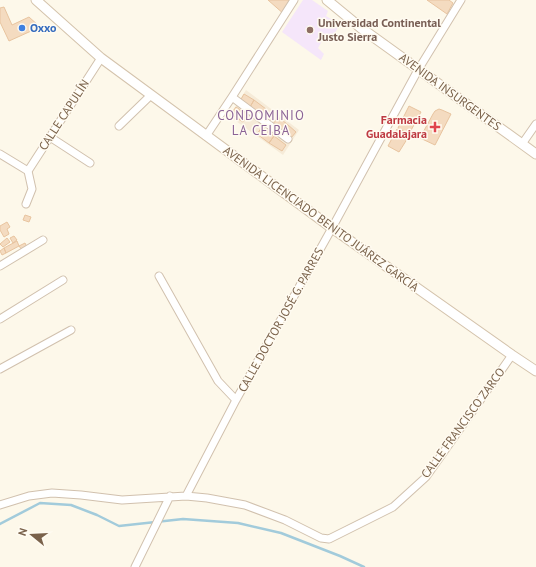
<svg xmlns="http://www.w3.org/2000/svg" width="536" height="567" font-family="'PT Sans',sans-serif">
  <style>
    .residential { fill: #f6ebd8 }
    .education { fill: #f5e6fa }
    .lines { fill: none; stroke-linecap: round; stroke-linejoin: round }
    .stream { stroke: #a2cbdb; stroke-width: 2.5 }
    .building { fill: #f4dbc0; stroke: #e8c49f }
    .street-casing { stroke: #d1c1ae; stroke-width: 9 }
    .secondary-casing { stroke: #d4c3ac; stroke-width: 11 }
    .street { stroke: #fff; stroke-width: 7 }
    .secondary { stroke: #fff; stroke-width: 9 }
    .shop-dot { fill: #3f7fe0; stroke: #fffbf1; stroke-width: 1.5 }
    .education-dot { fill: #8d6e63; stroke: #fffbf1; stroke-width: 1.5 }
    .health-dot { fill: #e0444e; stroke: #fffbf1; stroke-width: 1.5 }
    .labels { text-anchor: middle; stroke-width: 3; stroke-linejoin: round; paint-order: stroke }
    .education-label { font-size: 12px; font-weight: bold; fill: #785e54; stroke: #fffbf1; text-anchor: start }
    .shop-label { font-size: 12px; font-weight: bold; fill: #366cbe; stroke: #fffbf1; text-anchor: start }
    .street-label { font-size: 12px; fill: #7a624b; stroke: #fffbf1 }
    .health-label { font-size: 12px; font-weight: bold; fill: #be3a42; stroke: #fffbf1; text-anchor: end }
    .neighbourhood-label { font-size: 13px; letter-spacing: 1px; fill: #8b6396; stroke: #fffbf1 }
  </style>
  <rect width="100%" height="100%" fill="#fdf8ea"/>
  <path class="residential" d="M246,90L299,130L283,155L229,116Z"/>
  <path class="education" d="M303,0H312L328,11L326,16L336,22L338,25V28L332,37L326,34L318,48L324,54L321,60L282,32Z"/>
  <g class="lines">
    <path class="stream" d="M0,524L40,503L71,505L97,515L119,526L183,519L238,523L281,533L340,556L364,567"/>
  </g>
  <path class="building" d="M268,0H293L285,15Z
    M427,0H449L453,3L447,14Z
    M4,7L12,25L29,17L40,27L9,41L0,22V8Z
    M244,94L254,100L250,107L240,101Z
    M254,100L266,109L262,115L250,107Z
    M409,106L421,112L409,134L398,128Z
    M236,107L248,115L243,122L231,114Z
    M439,109L442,110L451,114L435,145L420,138L433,114L435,111Z
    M278,117L287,124L281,131L273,124Z
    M287,124L296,132L291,138L281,131Z
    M262,127L274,136L269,143L257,134Z
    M397,129L409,136L399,152L388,146Z
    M274,136L286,145L282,151L269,143Z
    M25,215L31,217L29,222L23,220Z
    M7,222L10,227L7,229L9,234L4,237L0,230V226Z
    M14,236L17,240L13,243L10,238Z
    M7,238L10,242L3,247L0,244Z
    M17,241L19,246L6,253L4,248Z
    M25,243L27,247L22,250L19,246Z
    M4,248L6,253L2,255L0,251Z"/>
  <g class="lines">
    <defs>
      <path id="street" d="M232,97L288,139
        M119,126L151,95
        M206,136L232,97L294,0
        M50,137L90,163
        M522,144L536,124
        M0,154L28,171
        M28,171L101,58
        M26,204L32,189L28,171
        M0,266L43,240
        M159,276L218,381L236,400
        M0,319L63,280
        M0,369L71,330
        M186,496L236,400L332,228L418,70L461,0
        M0,505L29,496L52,493L81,495L122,500L186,496L207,498L245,505L285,520L321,538L329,539L393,507L426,477L512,355
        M135,567L170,496"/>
      <path id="secondary" d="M36,0L101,58L332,228L512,355L536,371
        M327,0L361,28L536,154"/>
    </defs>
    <use href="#street" class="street-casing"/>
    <use href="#secondary" class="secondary-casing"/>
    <use href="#street" class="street"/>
    <use href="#secondary" class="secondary"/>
  </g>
  <circle class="shop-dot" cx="22" cy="28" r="4"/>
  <circle class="education-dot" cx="310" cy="30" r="4"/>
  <path class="health-dot" d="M433 121h4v4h4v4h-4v4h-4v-4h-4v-4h4z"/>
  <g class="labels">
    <g class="education-label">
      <text x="318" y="27">Universidad Continental<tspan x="318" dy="14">Justo Sierra</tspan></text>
    </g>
    <g class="shop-label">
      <text x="30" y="32">Oxxo</text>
    </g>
    <g class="street-label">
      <text transform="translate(450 92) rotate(36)" y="4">AVENIDA INSURGENTES</text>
      <text transform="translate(64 115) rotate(-57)" y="4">CALLE CAPULÍN</text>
      <text transform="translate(321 219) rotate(36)" y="4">AVENIDA LICENCIADO BENITO JUÁREZ GARCÍA</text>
      <text transform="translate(281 320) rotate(-61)" y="4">CALLE DOCTOR JOSÉ G. PARRES</text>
      <text transform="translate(463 423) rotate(-54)" y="4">CALLE FRANCISCO ZARCO</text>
    </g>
    <g class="health-label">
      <text x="427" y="124">Farmacia<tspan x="427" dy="14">Guadalajara</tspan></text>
    </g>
    <g class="neighbourhood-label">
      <text x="261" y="120">CONDOMINIO<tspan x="261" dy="15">LA CEIBA</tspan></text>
    </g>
  </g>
  <g transform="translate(32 535) rotate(288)" stroke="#fffbf1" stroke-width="3" paint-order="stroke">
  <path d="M0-3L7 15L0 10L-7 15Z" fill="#7a624b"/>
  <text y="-6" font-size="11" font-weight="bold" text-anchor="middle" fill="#7a624b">N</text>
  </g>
</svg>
